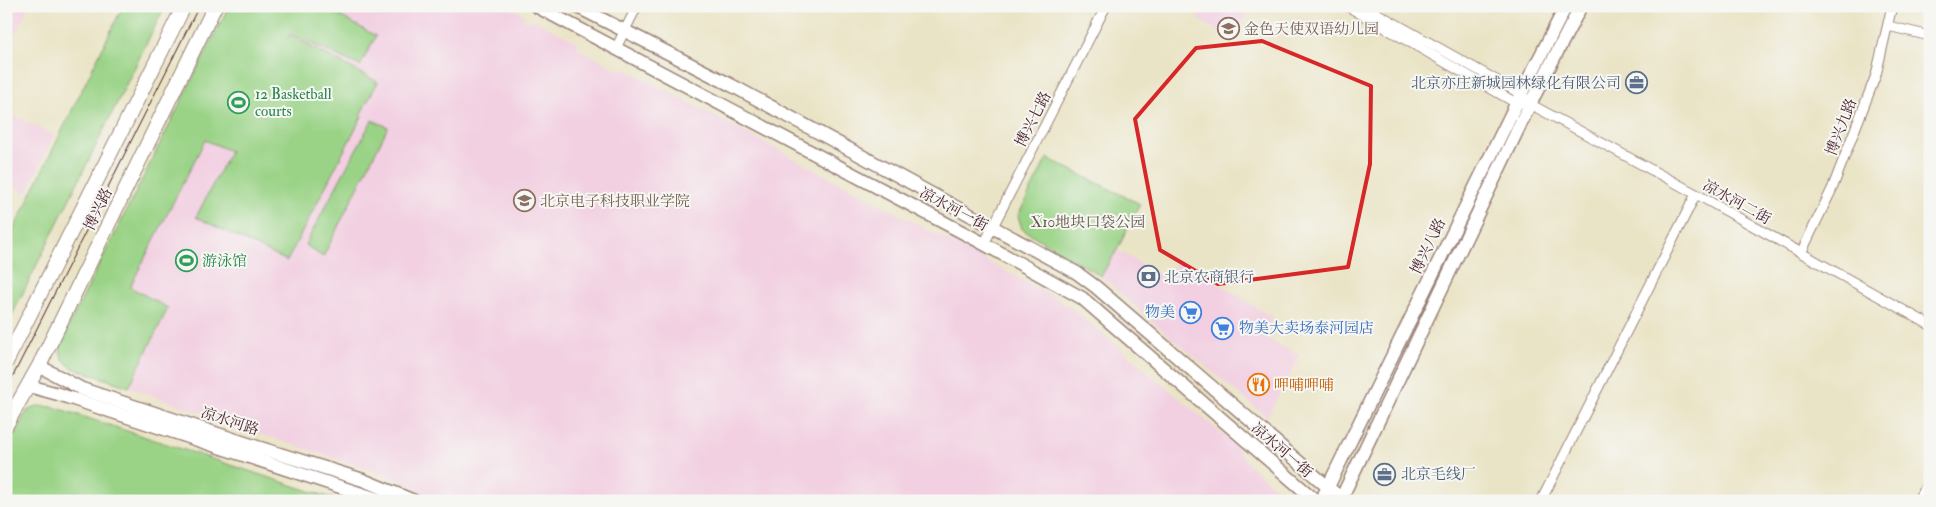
<svg xmlns="http://www.w3.org/2000/svg" width="1936" height="507" font-family="'IM FELL Double Pica','Noto Serif SC',serif">
  <style>
    .built { fill: #f2cfe1 }
    .green { fill: #9ad386; stroke: #727958 }
    .lines { fill: none; stroke-linecap: round; stroke-linejoin: round }
    .street-casing { stroke: #9a8278; stroke-width: 11 }
    .secondary-casing { stroke: #9a8278; stroke-width: 15 }
    .primary-casing { stroke: #9a8278; stroke-width: 16 }
    .street { stroke: #fff; stroke-width: 9 }
    .secondary { stroke: #fff; stroke-width: 12 }
    .primary { stroke: #fff; stroke-width: 14 }
    .tram { stroke: #4a1f2b; stroke-width: 1 }
    .marked { fill: none; stroke: #d62828; stroke-width: 4; stroke-linejoin: round }
    .labels { text-anchor: middle; stroke-width: 4; stroke-linejoin: round; paint-order: stroke }
    .education-label { font-size: 15px; fill: #785e54; stroke: #f6f6f2; text-anchor: start }
    .service-label { font-size: 15px; fill: #4e5e75; stroke: #f6f6f2; text-anchor: start }
    .leisure-label { font-size: 15px; fill: #27864d; stroke: #f6f6f2; text-anchor: start }
    .street-label { font-size: 15px; fill: #4a1f2b; stroke: #f6f6f2 }
    .park-label { font-size: 15px; fill: #625546; stroke: #f6f6f2 }
    .shop-label { font-size: 15px; fill: #366cbe; stroke: #f6f6f2; text-anchor: end }
    .food-label { font-size: 15px; fill: #c56008; stroke: #f6f6f2; text-anchor: start }
  </style>
  <rect width="100%" height="100%" fill="#f6f6f2"/>
  <filter id="ink" filterUnits="userSpaceOnUse"><feTurbulence type="fractalNoise" baseFrequency=".02" numOctaves="2"/><feDisplacementMap in="SourceGraphic" scale="10" xChannelSelector="R" yChannelSelector="G"/><feConvolveMatrix kernelMatrix="1 2 1 2 8 2 1 2 1" color-interpolation-filters="sRGB"/></filter>
  <filter id="wash" filterUnits="userSpaceOnUse"><feTurbulence type="fractalNoise" baseFrequency=".0096" numOctaves="4" result="noise"/><feDisplacementMap in="SourceGraphic" scale="20" xChannelSelector="R" yChannelSelector="G"/><feGaussianBlur stdDeviation="1.12" result="paint"/><feColorMatrix in="noise" values="0 0 0 0 0 0 0 0 0 0 0 0 0 0 0 0 0 1.4 0 .05"/><feComposite in="paint" operator="in"/></filter>
  <g filter="url(#wash)">
    <rect width="100%" height="100%" fill="#eae4c6"/>
    <path class="built" d="M6,6H29L6,51Z
      M273,6H508L524,15L523,19L530,23L532,19L579,43L577,48L621,71L624,68L1056,298L1075,311L1233,443L1248,464L1277,489L1280,501H440L396,479L248,430L129,387L168,309L130,287Z
      M1203,6H1251L1234,40L1198,19Z
      M6,112L54,135L26,195L6,179Z
      M1117,250L1167,279L1179,259L1273,318L1263,337L1300,356L1267,417L1148,318L1101,276Z"/>
    <path class="green" d="M123,6H165L11,317L6,318V245Z
      M229,6H322L376,36L360,66L290,34L288,37H293L378,82L360,115L362,116L287,261L196,217L230,151L205,140L130,287L168,308L129,387L73,368C61,361 58,352 62,339Z
      M372,120L388,127L323,257L305,245Z
      M1047,158L1140,204L1117,250L1101,276L1022,229L1018,216Z
      M37,406L54,407L340,501H6V448L27,411Z"/>
  </g>
  <g filter="url(#ink)">
    <g class="lines">
      <defs>
        <path id="street" d="M1347,6L1516,103H1522
          M1364,6L1521,94L1530,104L1696,194L1930,325
          M1888,26L1930,36
          M616,48L637,6
          M984,244L1106,6
          M1801,253L1832,189L1876,75L1892,6
          M1541,501L1696,194
          M1917,501L1930,479"/>
        <path id="secondary" d="M536,6L977,240L1082,298L1316,501
          M576,6L731,85L1077,273L1096,287L1344,501
          M39,366L82,389L254,446L363,480L414,501
          M29,386L58,394L383,501
          M1321,501L1521,94L1566,6
          M1340,501L1530,104L1581,6"/>
        <path id="primary" d="M6,362L184,6
          M6,425L39,366L215,6"/>
      </defs>
      <use href="#street" class="street-casing"/>
      <use href="#secondary" class="secondary-casing"/>
      <use href="#primary" class="primary-casing"/>
      <use href="#street" class="street"/>
      <use href="#secondary" class="secondary"/>
      <use href="#primary" class="primary"/>
      <path class="tram" d="M6,390L199,6"/>
    </g>
  </g>
  <path class="marked" d="M1262,41L1371,86L1370,164L1348,267L1218,284L1160,250L1135,119L1196,48Z"/>
  <defs>
    <symbol id="school-ring" viewBox="-11 -11 22 22"><circle r="9.5" fill="#f6f6f2" stroke="#8d6e63" stroke-width="1.5"/><path d="M0-5L7-2L0 1L-7-2ZM-4 1L0 2.5L4 1V4Q0 6-4 4Z" fill="#8d6e63"/></symbol>
    <symbol id="office-ring" viewBox="-11 -11 22 22"><circle r="9.5" fill="#f6f6f2" stroke="#5c6f8a" stroke-width="1.5"/><path d="M-6-3h4V-5.5h4V-3h4V5H-6ZM-1-4.5V-3h2v-1.5ZM-6 0V1H6V0Z" fill="#5c6f8a"/></symbol>
    <symbol id="stadium-ring" viewBox="-11 -11 22 22"><circle r="9.5" fill="#f6f6f2" stroke="#2e9e5b" stroke-width="1.5"/><path d="M0-5a6.5 5 0 1 0 0 10a6.5 5 0 1 0 0-10ZM-3.5-1.8h7v3.6h-7Z" fill="#2e9e5b"/></symbol>
    <symbol id="university-ring" viewBox="-11 -11 22 22"><circle r="9.5" fill="#f6f6f2" stroke="#8d6e63" stroke-width="1.5"/><path d="M0-5L7-2L0 1L-7-2ZM-4 1L0 2.5L4 1V4Q0 6-4 4Z" fill="#8d6e63"/></symbol>
    <symbol id="bank-ring" viewBox="-11 -11 22 22"><circle r="9.5" fill="#f6f6f2" stroke="#5c6f8a" stroke-width="1.5"/><path d="M-6-4H6V4H-6ZM0-2.3a2.3 2.3 0 1 0 0 4.6a2.3 2.3 0 1 0 0-4.6Z" fill="#5c6f8a"/></symbol>
    <symbol id="supermarket-ring" viewBox="-11 -11 22 22"><circle r="9.5" fill="#f6f6f2" stroke="#3f7fe0" stroke-width="1.5"/><path d="M-6-5.5h2.5l.6 2H6L4.5 2H-2.5L-4.4-4H-6ZM-1.5 3.2a1.3 1.3 0 1 0 .1 0ZM3 3.2a1.3 1.3 0 1 0 .1 0Z" fill="#3f7fe0"/></symbol>
    <symbol id="restaurant-ring" viewBox="-11 -11 22 22"><circle r="9.5" fill="#f6f6f2" stroke="#e8710a" stroke-width="1.5"/><path d="M-5-6h1v4h1v-4h1v4h1v-4h1v5L-1.5 .5V6h-2V.5L-5-1ZM5-6V6H3V1.5H1.5Q1.5-4 5-6Z" fill="#e8710a"/></symbol>
  </defs>
  <g fill-rule="evenodd">
    <use href="#school-ring" x="1216" y="16" width="25" height="25"/>
    <use href="#office-ring" x="1624" y="70" width="25" height="25"/>
    <use href="#stadium-ring" x="226" y="90" width="25" height="25"/>
    <use href="#university-ring" x="512" y="188" width="25" height="25"/>
    <use href="#stadium-ring" x="174" y="248" width="25" height="25"/>
    <use href="#bank-ring" x="1136" y="264" width="25" height="25"/>
    <use href="#supermarket-ring" x="1178" y="300" width="25" height="25"/>
    <use href="#supermarket-ring" x="1210" y="316" width="25" height="25"/>
    <use href="#restaurant-ring" x="1246" y="372" width="25" height="25"/>
    <use href="#office-ring" x="1372" y="462" width="25" height="25"/>
  </g>
  <g class="labels">
    <g class="education-label">
      <text x="1244" y="34">金色天使双语幼儿园</text>
      <text x="540" y="206">北京电子科技职业学院</text>
    </g>
    <g class="service-label">
      <text x="1621" y="88" text-anchor="end">北京亦庄新城园林绿化有限公司</text>
      <text x="1164" y="282">北京农商银行</text>
      <text x="1401" y="479">北京毛线厂</text>
    </g>
    <g class="leisure-label">
      <text x="255" y="99">12 Basketball<tspan x="255" dy="17">courts</tspan></text>
      <text x="202" y="266">游泳馆</text>
    </g>
    <g class="street-label">
      <text transform="translate(1033 119) rotate(-63)" y="5">博兴七路</text>
      <text transform="translate(1841 127) rotate(-69)" y="5">博兴九路</text>
      <text transform="translate(1737 202) rotate(29)" y="5">凉水河二街</text>
      <text transform="translate(98 209) rotate(-64)" y="5">博兴路</text>
      <text transform="translate(954 209) rotate(28)" y="5">凉水河一街</text>
      <text transform="translate(1428 246) rotate(-64)" y="5">博兴八路</text>
      <text transform="translate(230 421) rotate(18)" y="5">凉水河路</text>
      <text transform="translate(1282 450) rotate(41)" y="5">凉水河一街</text>
    </g>
    <g class="park-label">
      <text x="1088" y="227">X10地块口袋公园</text>
    </g>
    <g class="shop-label">
      <text x="1175" y="317">物美</text>
      <text x="1239" y="333" text-anchor="start">物美大卖场泰河园店</text>
    </g>
    <g class="food-label">
      <text x="1274" y="390">呷哺呷哺</text>
    </g>
  </g>
  <rect width="1936" height="507" fill="none" stroke="#f6f6f2" stroke-width="25"/>
</svg>
